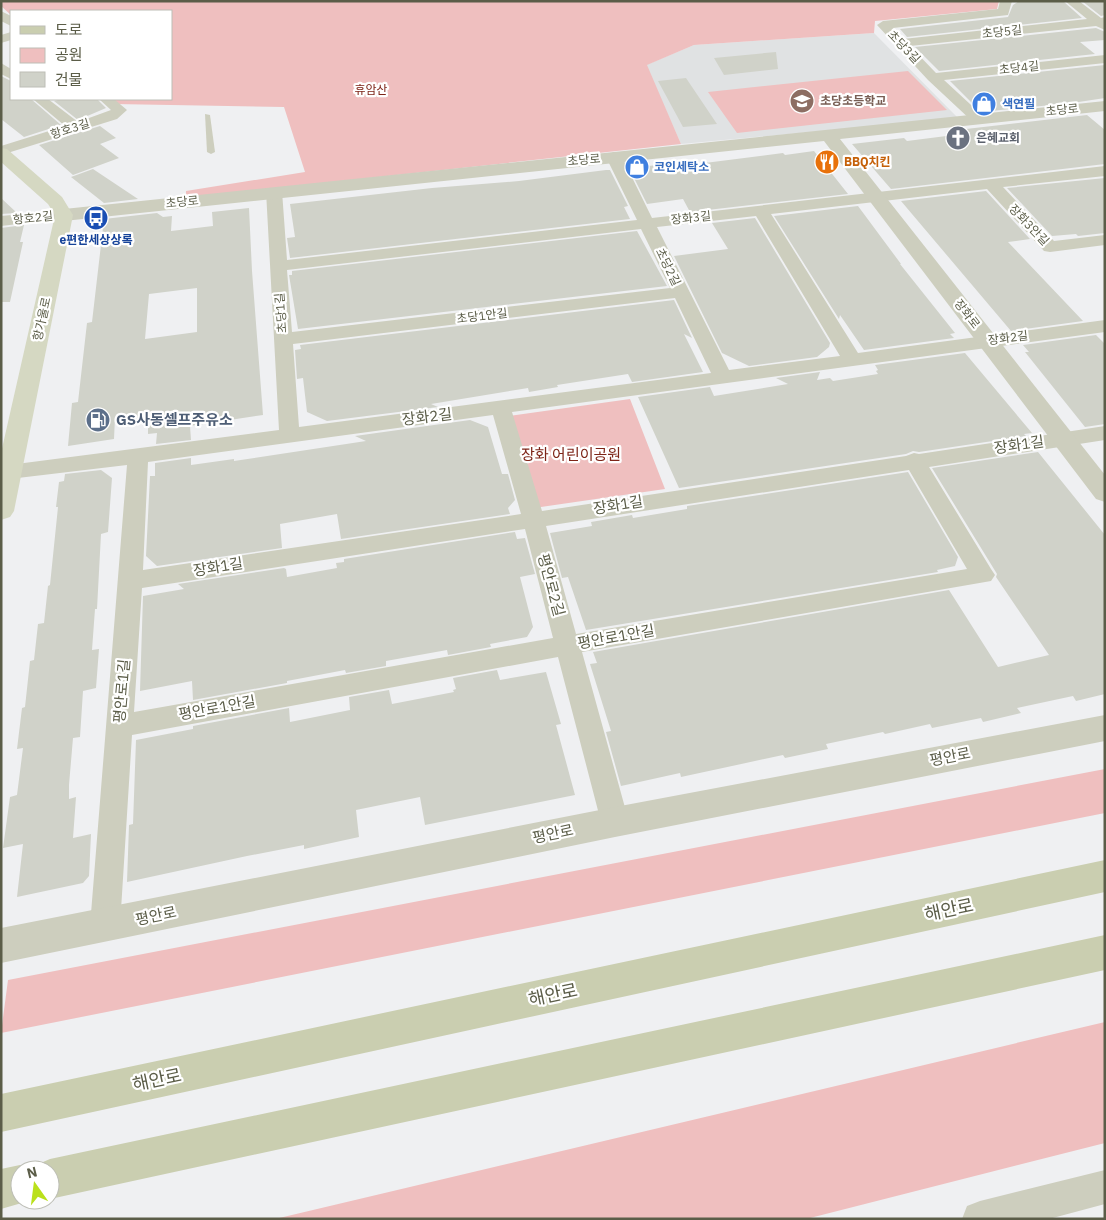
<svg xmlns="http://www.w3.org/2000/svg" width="1106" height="1220" font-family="'IBM Plex Sans','Noto Sans KR',sans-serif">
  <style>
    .education { fill: #e0e2e3 }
    .green { fill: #efbfbf }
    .building { fill: #d0d2c9; fill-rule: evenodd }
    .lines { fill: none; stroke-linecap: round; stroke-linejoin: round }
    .service { fill: #cdcebe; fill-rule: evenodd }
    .minor { fill: #cdcebe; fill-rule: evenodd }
    .tertiary { fill: #cdcebe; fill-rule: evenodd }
    .secondary { fill: #d5d8c2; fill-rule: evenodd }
    .primary { fill: #caceb0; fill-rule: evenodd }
    .labels { text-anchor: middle; stroke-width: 4.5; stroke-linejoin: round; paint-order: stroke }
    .far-street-label { font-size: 12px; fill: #5b5d48; stroke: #fff }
    .far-park-label { font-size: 12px; fill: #7e2518; stroke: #fff }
    .far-education-label { font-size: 12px; font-weight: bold; fill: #785e54; stroke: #fff; text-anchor: start }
    .far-shop-label { font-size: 12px; font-weight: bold; fill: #366cbe; stroke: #fff; text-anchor: start }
    .far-worship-label { font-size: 12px; font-weight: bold; fill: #5b616d; stroke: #fff; text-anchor: start }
    .far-food-label { font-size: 12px; font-weight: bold; fill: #c56008; stroke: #fff; text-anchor: start }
    .far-transit-label { font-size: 12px; font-weight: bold; fill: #164399; stroke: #fff }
    .street-label { font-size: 15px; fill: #5b5d48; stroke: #fff }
    .service-label { font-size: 15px; font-weight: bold; fill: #4e5e75; stroke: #fff; text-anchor: start }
    .park-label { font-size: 15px; fill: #7e2518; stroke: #fff }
    .near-street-label { font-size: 18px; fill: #5b5d48; stroke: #fff }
  </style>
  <rect width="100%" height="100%" fill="#eff0f2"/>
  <path class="education" d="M874,33L958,118L681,144L646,65L694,45Z"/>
  <path class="green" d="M1,1H999L997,9L875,21L874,33L694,45L647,65L681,144L186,198V191L305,172L284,107L114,104L108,99H171V11H11V15L1,6Z
    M908,71L947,110L737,133L708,92Z
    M630,399L665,489L534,508L509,416Z
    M1105,769V813L1,1033L8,980Z
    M1105,1022V1143L806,1219H275Z"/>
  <path class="building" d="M1019,1H1063L1082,18L907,37L900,29L1008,17L1013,5Z
    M1082,1H1105V15L1101,16Z
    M1096,28L1105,32V40L1080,42L1095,54L939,71L915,47Z
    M776,52L778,69L724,75L714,58Z
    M1105,65V98L1072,103L981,112L950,81Z
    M1,76L11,81V99H31L61,125L24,137L1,119Z
    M686,78L717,124L683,127L658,81Z
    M62,99H97L106,108L78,120L54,101Z
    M1087,115L1105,130V164L891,189L852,144L904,138L907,141L970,133L966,129Z
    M100,126L116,138L100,144L119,158L73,175L39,145Z
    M814,151L848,194L690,212L683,199L647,204L629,168L687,162L689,165L783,153L785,155Z
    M93,169L138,199L104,203L71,177Z
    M606,170H610L628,206L624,207L630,219L290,258L287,238L295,237L290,204L432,188L519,181Z
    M1105,178V233L1078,236L1076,234L1052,236L1007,188Z
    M986,191L1030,239L1008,242L1083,321L1011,331L901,201Z
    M1,198L17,213L1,214Z
    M858,206L901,264H900L955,333L950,334L954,338L864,350L840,315L839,319L774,216Z
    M249,208L252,271L263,415L190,426L191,440L156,444L157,433L148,434V419L115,417L114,439L68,446L72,403L78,402L87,323L92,322L104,219L157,213L163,217L172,216L171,231L213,226L212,212ZM197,288V332L145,339L149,294Z
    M755,218L830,343L829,347L817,357L749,366L722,353L674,256L728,249L712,223Z
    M24,225L20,242H23L10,302H1V228Z
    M637,231L667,286L298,329L289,275H292V271Z
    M674,300L692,338L684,334L703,372L632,382L628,374L557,385L558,387L529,392L528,388L431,404L438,407L327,421L307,412L303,378L297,379L295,350L301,349L300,345Z
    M1096,335L1105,344V424L1085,427L1025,352H1029L1023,345Z
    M965,353L1032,433L1024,434L1026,436L919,452L913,451L906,454L679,488L638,397L710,387L714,396L788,384L776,378L820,372L817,380L830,378L833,381L878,374L876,371L878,370L875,365Z
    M470,420L488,427L502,474H508L515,500L508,508L510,514L341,539L337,514L280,524L282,548L157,566L146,556L150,476H155V463L191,458V465L234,459V461L366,441L355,436Z
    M1038,452L1105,535V694L1076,701L1073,696L1017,708L1021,713L983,722L981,718L932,728L930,724L885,734L883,732L826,744L828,749L785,758L783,755L681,777L680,773L621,786L606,732L611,731L590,664L597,663L593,652L949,590L998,667L1049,655L996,577L997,574L932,468Z
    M101,470L112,478L108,532L101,534L97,609H95L92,650L99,649L96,688L83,691L80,737L73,738L69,785V799L76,797L73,838L91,834L89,876L83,883L17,897L23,844L3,848L10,797L17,795L23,748L17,749L22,708L25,707L30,661L34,660L38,624L44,623L48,586L50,585L58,507H56L59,482L64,481L65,474Z
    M908,472L958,557L955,566L937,570L938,572L586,630L568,577L562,578L550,533L592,526L591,522L632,515L633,518L687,509V506Z
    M515,532L517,539L525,538L535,574L520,577L533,627L527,637L490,644L491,647L448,655L447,650L386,661V666L346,673L345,670L287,681V683L193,700L192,681L140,691L143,596L184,589L178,584L284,568L286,569L287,577L337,568L336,563L344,562V559Z
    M497,670L500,680L546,672L561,724L556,725L575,795L425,825L420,797L356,810L359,837L304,849V845L247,856L127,882L129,825L133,824L136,740L193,729V726L289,708L290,722L350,710L349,697L389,690L392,704L454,692L453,690L456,689L453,678Z"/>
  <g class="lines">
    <path class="service" d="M205,114L210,115L215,152L211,154L207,152Z"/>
    <path class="minor" d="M1000,1H1012L1008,15L893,28L903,39L1087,19L1065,1H1079L1101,18L1105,17V30L1096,26L910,46L936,73L1105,55V63L944,80L983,116L985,119L983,122H973L928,80L877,25L883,21L998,9Z
      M1,11L11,16V26L1,21Z
      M11,32V40L1,43V35Z
      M1,63L11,69V79L1,74Z
      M33,99H48L78,122L111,110L99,99H114L127,110L117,119L1,155V146L65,126Z
      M614,152L619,154L622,157L652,218L1105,166V176L1003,187L1054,241L1105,235V245L1050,252L1044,251L987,189L771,214L858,353L1105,320V332L512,412L542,511L906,456L914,453L919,454L1105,426V440L929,467L991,569L995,575L991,581L582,652L629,822L625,831L615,835L605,831L601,822L558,657L132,735L120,926L116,936L105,941L94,936L90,926L127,465L1,480V466L279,430L266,191L268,188H280L282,191L287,260L637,220L606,157L609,154ZM756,216L840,356L729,370L657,227ZM641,229L670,288L292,332L287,270ZM675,298L711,373L299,427L293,344ZM493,415L521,514L143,570L148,462ZM909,470L967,569L576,634L546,526ZM525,529L553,638L134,712L142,588Z
      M64,210L70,212L72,215L70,218L1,226V216Z
      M1105,1170V1204L1049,1219H962L967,1206L980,1201Z"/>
    <path class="tertiary" d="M1105,101V111L840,139L1105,475V502L1096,499L824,141L64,221L57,219L55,215L57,211L64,209Z
      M1105,715V741L615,837L1,963V928L615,807Z"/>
    <path class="secondary" d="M1,148L7,149L62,197L73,215L14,511L10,517L1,520V453L55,215L48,204L1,162Z"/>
    <path class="primary" d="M1105,860V892L1,1132V1094Z
      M1105,935V970L50,1199V1170H34L36,1165L50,1159Z
      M20,1165L32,1170H20V1200H32L1,1209V1169Z"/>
  </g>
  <defs>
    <symbol id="school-disc" viewBox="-11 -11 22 22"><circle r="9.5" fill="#8d6e63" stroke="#fff"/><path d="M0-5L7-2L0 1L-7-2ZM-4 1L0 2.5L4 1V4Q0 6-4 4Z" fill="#fff"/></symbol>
    <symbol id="shop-disc" viewBox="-11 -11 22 22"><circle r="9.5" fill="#3f7fe0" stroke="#fff"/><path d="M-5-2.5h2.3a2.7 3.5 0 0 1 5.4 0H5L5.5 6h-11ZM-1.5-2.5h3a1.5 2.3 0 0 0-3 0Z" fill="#fff"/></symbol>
    <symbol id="church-disc" viewBox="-11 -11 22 22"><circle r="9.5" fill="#6b7280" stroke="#fff"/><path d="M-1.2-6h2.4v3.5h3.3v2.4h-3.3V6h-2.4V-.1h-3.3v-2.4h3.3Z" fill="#fff"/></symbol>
    <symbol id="restaurant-disc" viewBox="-11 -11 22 22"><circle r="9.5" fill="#e8710a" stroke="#fff"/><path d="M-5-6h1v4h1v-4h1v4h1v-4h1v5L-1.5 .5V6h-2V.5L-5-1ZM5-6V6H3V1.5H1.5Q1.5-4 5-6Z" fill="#fff"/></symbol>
    <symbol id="bus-disc" viewBox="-11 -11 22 22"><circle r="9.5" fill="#1a4fb4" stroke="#fff"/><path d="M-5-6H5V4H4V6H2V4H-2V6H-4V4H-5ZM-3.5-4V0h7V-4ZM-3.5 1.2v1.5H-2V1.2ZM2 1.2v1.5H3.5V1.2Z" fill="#fff"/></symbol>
    <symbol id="fuel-disc" viewBox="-11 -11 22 22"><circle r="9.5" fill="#5c6f8a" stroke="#fff"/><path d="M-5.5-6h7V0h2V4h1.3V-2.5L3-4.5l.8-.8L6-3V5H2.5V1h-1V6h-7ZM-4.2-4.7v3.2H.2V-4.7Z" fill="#fff"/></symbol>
  </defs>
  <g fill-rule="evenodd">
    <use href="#school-disc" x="788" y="87" width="28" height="28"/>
    <use href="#shop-disc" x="970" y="90" width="28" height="28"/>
    <use href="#church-disc" x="944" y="124" width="28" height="28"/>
    <use href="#restaurant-disc" x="813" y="148" width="28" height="28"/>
    <use href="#shop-disc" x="623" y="153" width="28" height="28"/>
    <use href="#bus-disc" x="82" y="204" width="28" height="28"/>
    <use href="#fuel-disc" x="84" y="406" width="28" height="28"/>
  </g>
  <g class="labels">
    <g class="far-street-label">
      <text transform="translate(1002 32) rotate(-6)" y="4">초당5길</text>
      <text transform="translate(904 47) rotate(46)" y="4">초당3길</text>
      <text transform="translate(1019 68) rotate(-6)" y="4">초당4길</text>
      <text transform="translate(1062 110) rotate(-6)" y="4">초당로</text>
      <text transform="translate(70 129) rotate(-18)" y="4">항호3길</text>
      <text transform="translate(584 160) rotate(-5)" y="4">초당로</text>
      <text transform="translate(182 202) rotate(-6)" y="4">초당로</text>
      <text transform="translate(33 218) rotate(-6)" y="4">항호2길</text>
      <text transform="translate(691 218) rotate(-6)" y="4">장화3길</text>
      <text transform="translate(1029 225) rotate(46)" y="4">장화3안길</text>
      <text transform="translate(668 267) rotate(64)" y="4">초당2길</text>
      <text transform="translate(281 313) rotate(-94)" y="4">초당1길</text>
      <text transform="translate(967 314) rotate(52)" y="4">장화로</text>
      <text transform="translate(482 316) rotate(-7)" y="4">초당1안길</text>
      <text transform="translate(42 319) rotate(-78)" y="4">항가울로</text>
      <text transform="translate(1008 338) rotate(-7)" y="4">장화2길</text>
    </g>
    <g class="far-park-label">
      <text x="371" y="94">휴암산</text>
    </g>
    <g class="far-education-label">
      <text x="820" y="105">초당초등학교</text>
    </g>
    <g class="far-shop-label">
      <text x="1002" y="108">색연필</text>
      <text x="654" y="171">코인세탁소</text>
    </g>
    <g class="far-worship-label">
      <text x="976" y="142">은혜교회</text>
    </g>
    <g class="far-food-label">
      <text x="844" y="166">BBQ치킨</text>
    </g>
    <g class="far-transit-label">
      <text x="96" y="244">e편한세상상록</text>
    </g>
    <g class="street-label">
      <text transform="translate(427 417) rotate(-7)" y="5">장화2길</text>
      <text transform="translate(1019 445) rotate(-8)" y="5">장화1길</text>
      <text transform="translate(618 505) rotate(-9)" y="5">장화1길</text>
      <text transform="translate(218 567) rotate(-9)" y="5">장화1길</text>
      <text transform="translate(551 585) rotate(75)" y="5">평안로2길</text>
      <text transform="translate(616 637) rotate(-10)" y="5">평안로1안길</text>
      <text transform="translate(122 691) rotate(-85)" y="5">평안로1길</text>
      <text transform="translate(217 708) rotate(-10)" y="5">평안로1안길</text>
      <text transform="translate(950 757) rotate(-11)" y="5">평안로</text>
      <text transform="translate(553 834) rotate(-12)" y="5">평안로</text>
      <text transform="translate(156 916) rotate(-12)" y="5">평안로</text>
    </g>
    <g class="service-label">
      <text x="116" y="425">GS사동셀프주유소</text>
    </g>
    <g class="park-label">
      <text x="571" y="460">장화 어린이공원</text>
    </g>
    <g class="near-street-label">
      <text transform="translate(949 910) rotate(-12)" y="6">해안로</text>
      <text transform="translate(553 995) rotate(-12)" y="6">해안로</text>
      <text transform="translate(157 1080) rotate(-12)" y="6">해안로</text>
    </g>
  </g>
  <rect width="1106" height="1220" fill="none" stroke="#5b5d48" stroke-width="5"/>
  <rect x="10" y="10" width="162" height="90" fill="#ffffff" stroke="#bdbeb6"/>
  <rect x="20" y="26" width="25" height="8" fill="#caceb0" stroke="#bdbeb6"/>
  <text x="55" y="35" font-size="15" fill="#5b5d48">도로</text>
  <rect x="20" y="48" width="25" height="15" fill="#efbfbf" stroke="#bdbeb6"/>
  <text x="55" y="60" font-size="15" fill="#5b5d48">공원</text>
  <rect x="20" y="72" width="25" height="15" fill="#d0d2c9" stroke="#bdbeb6"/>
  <text x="55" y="85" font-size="15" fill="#5b5d48">건물</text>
  <g transform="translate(35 1185) rotate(346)"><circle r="24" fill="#ffffff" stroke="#bdbeb6"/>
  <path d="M0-4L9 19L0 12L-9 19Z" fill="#bae01b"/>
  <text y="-8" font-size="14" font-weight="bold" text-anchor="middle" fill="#5b5d48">N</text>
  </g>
</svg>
